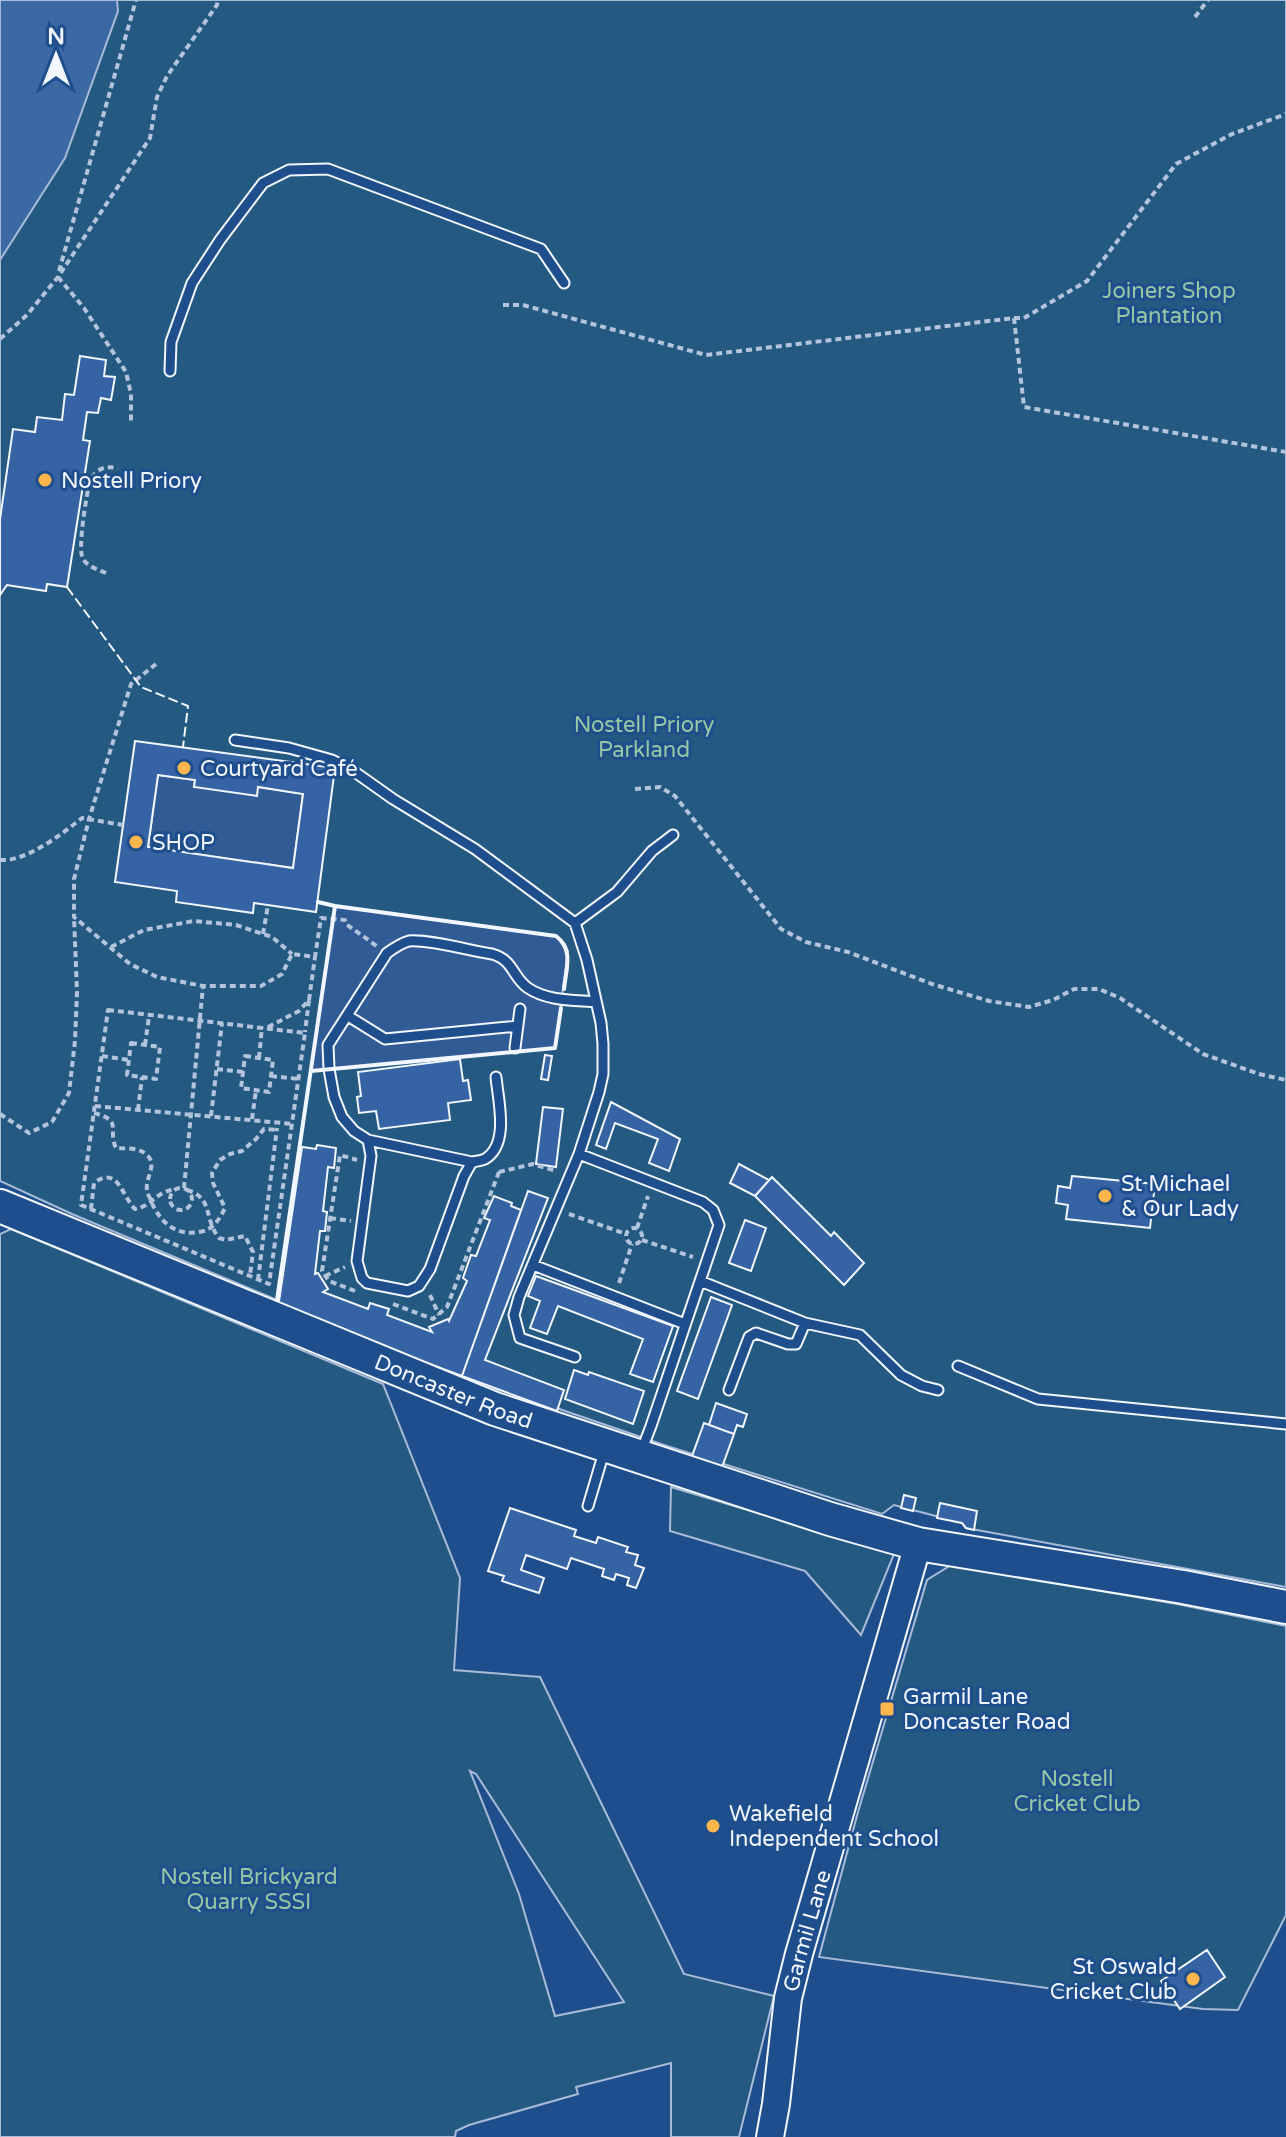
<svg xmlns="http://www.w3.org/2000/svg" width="1286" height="2137" font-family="'Varela Round',sans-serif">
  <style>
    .green { fill: #245a82; stroke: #a8bbd7; stroke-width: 2; fill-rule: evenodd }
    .parking { fill: #305b95; stroke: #a8bbd7; stroke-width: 2 }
    .water { fill: #3b69a3; stroke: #a8bbd7; stroke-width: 2 }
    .building { fill: #3563a3; stroke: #f2f6ff; stroke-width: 2; fill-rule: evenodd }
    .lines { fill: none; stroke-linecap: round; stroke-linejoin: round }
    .lane-casing { stroke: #f2f6ff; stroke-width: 13 }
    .secondary-casing { stroke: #f2f6ff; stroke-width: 30 }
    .highway-casing { stroke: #f2f6ff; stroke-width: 36 }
    .path { stroke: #b3c4dc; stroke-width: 4; stroke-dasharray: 6 4; stroke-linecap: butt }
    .lane { stroke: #1f4e8c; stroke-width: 9 }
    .secondary { stroke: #1f4e8c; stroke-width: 26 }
    .highway { stroke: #1f4e8c; stroke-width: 32 }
    .fence { stroke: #f2f6ff; stroke-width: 2; stroke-dasharray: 10 4; stroke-linecap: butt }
    .wall { stroke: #f2f6ff; stroke-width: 4 }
    .poi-dot { fill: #ffb74d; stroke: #1f4e8c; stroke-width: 3 }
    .labels { text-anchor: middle; stroke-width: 6; stroke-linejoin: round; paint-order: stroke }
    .park-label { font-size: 22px; fill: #97c8a6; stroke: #1f4e8c }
    .poi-label { font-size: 22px; fill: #f2f6ff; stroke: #1f4e8c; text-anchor: start }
    .street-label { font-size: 22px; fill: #f2f6ff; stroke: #1f4e8c }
  </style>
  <rect width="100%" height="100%" fill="#1f4e8c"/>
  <path class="green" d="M0,0H1286V1587L966,1528L962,1523L894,1505L882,1514L667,1446L466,1377L277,1300L72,1214L0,1181Z
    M11,1229L383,1384L460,1578L454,1670L540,1677L684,1974L774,1996L739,2137H671V2063L576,2087L578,2094L469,2125L456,2131L455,2137H0V1234ZM470,1771L476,1774L624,2002L555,2016L519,1894Z
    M671,1487L894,1554L861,1635L805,1571L670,1531Z
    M951,1565L1177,1604L1286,1626V1915L1238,2010L1203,2009L1120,1998L819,1957L858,1812L927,1580Z"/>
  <path class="parking" d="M158,775L195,780L194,787H258L303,794L293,868L148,847Z
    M335,906L556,936L565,944L568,951L555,1048L311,1071Z"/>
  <path class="water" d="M0,0H117L118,11L65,158L0,260Z"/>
  <path class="building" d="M80,356L106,360L104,376L115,377L111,400L101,398L98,413L87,412L83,440L90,441L67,587L47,584L46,591L7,585L0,595V519L13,429L35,432L37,417L62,420L65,394L74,395Z
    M135,741L335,768L316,912L254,903L253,913L176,902L177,891L115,882ZM158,775L195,780L194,787L257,796L258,787L303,794L293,868L148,847Z
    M545,1055L552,1056L548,1080L541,1079Z
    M460,1059L463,1081L468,1080L471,1100L448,1103L450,1120L379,1129L376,1111L359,1113L357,1097L361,1096L358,1072Z
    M611,1102L680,1139L669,1171L649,1163L658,1139L615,1123L606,1149L596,1145Z
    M543,1107L563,1109L556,1167L536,1164Z
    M317,1145L336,1148L334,1168L328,1167L323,1211L327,1212L325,1231H320L315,1274L318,1273L328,1289L323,1292L368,1309L370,1303L389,1309L387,1315L432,1332L429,1327L448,1319L449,1321L467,1281L463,1278L471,1255L476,1256L490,1220L484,1218L494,1196L512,1203L511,1206L521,1210L462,1376L278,1308L302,1147L316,1149Z
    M739,1164L769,1180L755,1196L730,1183Z
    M1072,1176L1155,1184L1150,1228L1066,1219L1068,1205L1056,1203L1058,1186L1070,1188Z
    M772,1177L831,1236L834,1232L864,1263L844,1285L755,1196Z
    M528,1191L548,1198L485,1360L564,1390L557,1411L462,1376Z
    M745,1220L766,1228L751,1271L729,1263Z
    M536,1276L673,1326L653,1382L630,1374L643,1339L558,1306L547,1334L530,1328L540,1301L528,1296Z
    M711,1297L732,1305L698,1399L677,1391Z
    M574,1370L588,1375L589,1372L644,1391L633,1424L565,1399Z
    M716,1403L747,1414L743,1427L737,1425L734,1434L709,1425Z
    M704,1423L734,1434L721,1470L691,1459Z
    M904,1495L916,1498L913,1511L901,1508Z
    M940,1503L977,1511L974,1530L966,1528L962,1523L937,1518Z
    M510,1508L576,1530L574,1536L596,1543L598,1537L628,1547L626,1552L638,1555L635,1565L644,1568L636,1588L627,1585L629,1578L616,1574L614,1580L602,1576L604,1569L571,1558L567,1569L526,1555L521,1570L544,1578L539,1593L502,1581L504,1576L488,1571Z
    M1207,1950L1225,1977L1180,2009L1161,1981Z"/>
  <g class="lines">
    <defs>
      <path id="lane" d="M170,371L171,342L192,283L220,240L263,183L289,170L328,169L541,249L564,283
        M235,740L289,748L332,760L352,770L393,799L475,849L575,923L587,960L601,1023L603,1044V1074L599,1092L579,1154
        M575,923L617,892L652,851L673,835
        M348,1016L385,1039L518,1026
        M515,1048L520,1009
        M496,1077C498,1100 510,1144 485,1159C481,1161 476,1161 472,1162L464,1176L430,1269L419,1286L408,1291L367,1283L362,1278L357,1261L371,1156L368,1140L354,1131L342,1117L334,1097L329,1069L328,1045L387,953C394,948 401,943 409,941C428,939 472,951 492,954C514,960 512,977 528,988C547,1001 573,1000 596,1002
        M368,1140L472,1162
        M533,1265L685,1324
        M700,1281L805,1323L860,1335L901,1375L922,1386L938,1390
        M575,1357L520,1338L514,1315L519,1297L579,1154L703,1202L713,1210L719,1225L651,1426L641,1452
        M958,1366L1038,1399L1286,1424
        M729,1390L749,1337L756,1333L788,1344H796L805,1323
        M588,1506L604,1452"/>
      <g id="secondary">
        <path id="s1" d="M770,2137L776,2104L788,1998L799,1954L918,1544"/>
      </g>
      <g id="highway">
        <path id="s2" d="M0,1206L495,1409L830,1519L918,1544L1183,1587L1286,1607"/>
      </g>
    </defs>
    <use href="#lane" class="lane-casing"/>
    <use href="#secondary" class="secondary-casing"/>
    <use href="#highway" class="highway-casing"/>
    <path class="path" d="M1195,17L1208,0
      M59,271L136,0
      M58,277L84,308L126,372L131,394V423
      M503,305H523L706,355L1014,318L1024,407L1286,452
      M1014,318H1024L1087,281L1176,164L1232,134L1286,114
      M0,339L27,315L58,277L150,138L157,97L167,76L217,5L218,0
      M106,573C99,570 88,567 83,559C77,549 87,493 90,480C98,468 104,466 118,468
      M156,664L131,684L89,819L74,879V917L130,964L157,977L203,986H261L282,974L292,954L315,957L321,918L345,920L346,924L378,947
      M635,789L660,787L675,796L781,929L806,942L848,952L932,984L989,1001L1029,1007L1053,1000L1074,989H1099L1120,998L1203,1054L1259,1074L1286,1080
      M0,860C26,862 62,834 82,818L123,825
      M263,934L268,905
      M111,947L144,930L194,921L236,925L272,937L292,954
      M309,1000L315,957
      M108,1010L305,1033L269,1284L81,1205Z
      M268,1027L299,1011L309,1000L305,1032
      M131,1043L160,1047L156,1079L127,1075Z
      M145,1045L149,1016
      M102,1056L129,1060
      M245,1056L273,1060L269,1092L241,1088Z
      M259,1058L262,1027
      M217,1069L243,1072
      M271,1076L299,1079
      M95,1106L293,1124
      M138,1110L142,1077
      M94,1113C124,1121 107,1129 116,1148C126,1149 139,1147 147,1155C158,1165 145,1177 147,1190C147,1194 150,1197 151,1201C160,1222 175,1236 199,1232C213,1230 219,1220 225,1208L213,1183L212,1173L220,1160L230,1154L242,1151L256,1139L264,1129L277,1130
      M0,1114L29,1133L52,1122L69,1093L75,1041L77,992L74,917
      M211,1116L222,1023
      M252,1119L256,1090
      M499,1172L533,1164L556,1171
      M184,1188L203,986
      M170 1199a11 11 0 1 1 22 0a11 11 0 1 1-22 0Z
      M187,1190C214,1198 203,1218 219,1238L226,1240L245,1236L253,1252L250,1275
      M91,1209L94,1183C118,1165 121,1195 135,1209C153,1206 155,1191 177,1189
      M569,1214L626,1234
      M330,1218L351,1221
      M626 1236a8 8 0 1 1 16 0a8 8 0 1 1-16 0Z
      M637,1228L648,1196
      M642,1240L693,1257
      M325,1276L345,1267
      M258,1280L277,1128
      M619,1283L632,1244
      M355,1291L329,1281L322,1271L340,1155L357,1160
      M430,1295L439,1315
      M393,1304L433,1319L447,1307L499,1172"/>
    <use href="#lane" class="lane"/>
    <use href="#secondary" class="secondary"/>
    <use href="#highway" class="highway"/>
    <path class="fence" d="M67,587L141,687L188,706L183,747"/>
    <path class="wall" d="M335,906L556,936C574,950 566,969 564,989
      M311,1071L555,1048L561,1008
      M277,1300L335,906L318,902"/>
  </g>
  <g class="poi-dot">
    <circle cx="45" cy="480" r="8"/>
    <circle cx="184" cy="768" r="8"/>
    <circle cx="136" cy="842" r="8"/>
    <circle cx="1105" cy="1196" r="8"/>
    <rect x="879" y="1701" width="16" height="16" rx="4"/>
    <circle cx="713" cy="1826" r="8"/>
    <circle cx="1193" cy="1979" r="8"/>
  </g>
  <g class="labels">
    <g class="park-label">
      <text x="1169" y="298">Joiners Shop<tspan x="1169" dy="25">Plantation</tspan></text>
      <text x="644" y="732">Nostell Priory<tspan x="644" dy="25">Parkland</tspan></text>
      <text x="1077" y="1786">Nostell<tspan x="1077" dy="25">Cricket Club</tspan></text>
      <text x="249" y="1884">Nostell Brickyard<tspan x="249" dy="25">Quarry SSSI</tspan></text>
    </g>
    <g class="poi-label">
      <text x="61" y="488">Nostell Priory</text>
      <text x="200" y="776">Courtyard Café</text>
      <text x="152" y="850">SHOP</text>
      <text x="1121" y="1191">St Michael<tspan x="1121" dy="25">&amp; Our Lady</tspan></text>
      <text x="903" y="1704">Garmil Lane<tspan x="903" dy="25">Doncaster Road</tspan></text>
      <text x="729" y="1821">Wakefield<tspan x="729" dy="25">Independent School</tspan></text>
      <text x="1177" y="1974" text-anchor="end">St Oswald<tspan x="1177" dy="25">Cricket Club</tspan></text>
    </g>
    <g class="street-label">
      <text dy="8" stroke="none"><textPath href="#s2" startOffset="490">Doncaster Road</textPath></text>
      <text dy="8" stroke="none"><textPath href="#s1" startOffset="210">Garmil Lane</textPath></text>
    </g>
  </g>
  <g transform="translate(56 56)" stroke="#1f4e8c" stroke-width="6" paint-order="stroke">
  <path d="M0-6L14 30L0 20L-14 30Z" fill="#f2f6ff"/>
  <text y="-12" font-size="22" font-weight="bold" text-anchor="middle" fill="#f2f6ff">N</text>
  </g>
</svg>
